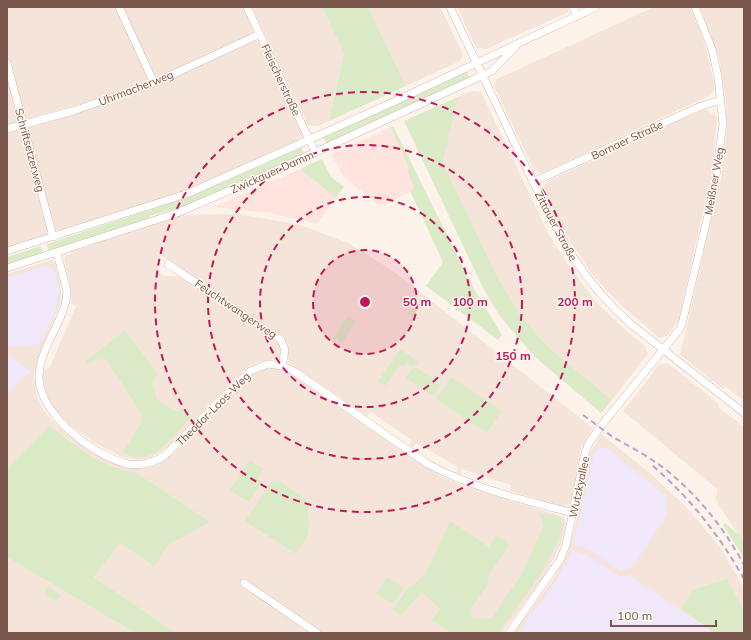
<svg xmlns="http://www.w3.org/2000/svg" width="751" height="640" font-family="Mulish,sans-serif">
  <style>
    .residential { fill: #f5e4d9 }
    .commercial { fill: #fde4de }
    .education { fill: #f0e7fa }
    .green { fill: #dbebc8 }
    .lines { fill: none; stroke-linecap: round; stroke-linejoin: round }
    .minor-casing { stroke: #d2bcb2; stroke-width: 8 }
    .minor { stroke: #fff; stroke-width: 7 }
    .rail { stroke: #b5a7c8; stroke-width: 2; stroke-dasharray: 6 4; stroke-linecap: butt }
    .ring { fill: none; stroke: #c2185b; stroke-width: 2; stroke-dasharray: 7 5 }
    .labels { text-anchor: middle; stroke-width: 3; stroke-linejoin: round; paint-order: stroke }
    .street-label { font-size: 11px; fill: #79574d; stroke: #fff8f1 }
    .centre { fill: #c2185b; stroke: #fff8f1; stroke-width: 2 }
    .ring-label { font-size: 12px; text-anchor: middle; font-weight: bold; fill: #c2185b; stroke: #fff8f1; stroke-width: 3; stroke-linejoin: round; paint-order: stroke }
  </style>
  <rect width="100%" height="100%" fill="#fdf3ea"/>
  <path class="residential" d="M7,7H116L148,78L147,81L90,101L32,118H27L24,115L7,51Z
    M123,7H243L254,32L252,34L158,77L153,73Z
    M252,7H322L344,54L329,121L318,126L308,125Z
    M368,7H440L463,54L460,61L406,86Z
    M457,7H567L569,12L486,49L476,48Z
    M654,7H690L702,36L709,60L715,88L711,95L542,173L534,170L494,86L497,79Z
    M700,7H744V401L725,386L723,389L680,355L721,178L727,130L726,103L719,57Z
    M255,40L261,43L303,134L302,137L298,139V141L199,185L169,196L63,232L62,230H55L28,130L29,126L152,86Z
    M7,75L19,119L16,123L7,125Z
    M471,91L481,92L548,233L566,262L596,302L622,327L645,346L648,354L612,400L547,346L519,313L497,276L443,163L458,97Z
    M705,109L717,117L713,167L679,319L667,336L659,338L621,305L595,278L564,232L543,189L546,182Z
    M17,129L22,132L48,231L47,234L42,236V238L7,249V131Z
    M239,214L301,225L348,243L393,271L593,428L581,449L571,501L569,504L562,506L510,491L511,485L462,469L460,475L456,473L458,467L416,443L413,448L409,445L412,440L371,412L367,416L291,364L288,359V346L283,337L161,255L156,262L160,274L164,276H180L276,340L281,347L280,356L276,359L258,362L246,368L166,448L150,458L138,460L124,458L93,442L70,425L51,405L44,387L43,378L44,370L50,367L76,306L71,303L70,284L64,261L65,256L71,254L70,252L182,215Z
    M52,260L55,263L60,280L62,300L37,360L34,375L36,393L41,406L50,418L66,433L88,450L105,459L126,468L143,469L154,466L174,453L243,382L255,373L265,369H279L294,376L418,462L441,476L463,486L564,517L566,523L561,544L545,575L502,633H7V274Z
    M668,363L719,404L718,407L744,427V539L737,533L715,499L718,490L623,411L659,365Z
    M601,434L651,474L688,509L720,547L744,588V633H514L554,578L567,555L575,528L589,455Z"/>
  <path class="commercial" d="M393,126L422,186L379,206L344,177L331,155Z
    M300,169L336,198L317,224L271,213L214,207Z"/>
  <path class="education" d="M44,266L54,268L59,291L55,312L38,346L7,347V278Z
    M7,355L31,371L7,395Z
    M607,447L665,496L668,514L634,565L627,569L620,571L590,550L573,545L595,450Z
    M572,550L589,556L621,577L629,575L715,633H517L553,586Z"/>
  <path class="green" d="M322,7H368L406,86L329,121L344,54Z
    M467,71L470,78L327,144L323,137Z
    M458,97L443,163L497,276L519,313L547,346L612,400L601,413L534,356L499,315L484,290L404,121Z
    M393,126L474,289L502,335L498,340L426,286L443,262L410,191L413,190L414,186L408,173L409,168L391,128Z
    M301,148L304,154L180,208L149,216L150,219L48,251L47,244L191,196Z
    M322,159L331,177L344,187L336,198L300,169Z
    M41,246L43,253L7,265V257Z
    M418,298L423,301L413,317L408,313Z
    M348,316L356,322L342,342L334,337Z
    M125,330L158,374L152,381L157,400L178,412L183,407L191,417C179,430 158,458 138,458C133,457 127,454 123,452L142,422L141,413L106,359L99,358L88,364L86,361Z
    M400,349L419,362L417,365L412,366L407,363L405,366H399L385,386L378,382Z
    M413,368H417L441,384L433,396L406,378Z
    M451,377L502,411L487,433L436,399Z
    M49,426C73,444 103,469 135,472L210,522L168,545L154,566L120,543L93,577L176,633H136L7,557V468Z
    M250,460L263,469L257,478L262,482L249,502L230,490Z
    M272,481H279L309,502L308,535L296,554L245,521Z
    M540,513L559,517L563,524C552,566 523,598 498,633H451L432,620L440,609L422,592L401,615L393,610L407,589L426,574L450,521L489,547L496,535L507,542L509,546L488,576V584L471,609L473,618L491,619L523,572L543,527Z
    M725,523L744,539V558L723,525Z
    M387,577L404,588L393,604L376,593Z
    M727,579L744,611V633H715L681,609L692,593V590Z
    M48,587L61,595L56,602L44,593Z"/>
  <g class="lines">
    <defs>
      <path id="minor" d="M119,7L154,83
        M247,7L315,152
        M450,7C473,55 496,104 519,152C551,219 574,275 632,325L744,413
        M573,7L577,16
        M7,63L53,237
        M7,129L73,111L154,83L260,34
        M533,182L701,106L721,100
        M7,251L189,193L389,104L596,7
        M57,253L67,291L66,301C60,327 39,350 39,378C39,414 95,457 128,464C141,466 151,463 163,457L250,371L268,364L282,366L294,371L428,464C472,488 524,500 573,513
        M168,264L281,340L285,350L282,366
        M7,268L177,213L268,174L492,71L516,46
        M244,583L317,633
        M509,633L560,560L566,545L584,457L588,445L600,427L679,330L682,324L714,190L723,124L718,77L712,49L695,7"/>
    </defs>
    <use href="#minor" class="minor-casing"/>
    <use href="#minor" class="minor"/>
    <path class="rail" d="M583,415C593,422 603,430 613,437C632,448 652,458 670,473C700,498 726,531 744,565
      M653,466C690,498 720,536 744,579"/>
  </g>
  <circle cx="365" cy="302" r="52" fill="#c2185b" fill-opacity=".12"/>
  <g class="ring">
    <circle cx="365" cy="302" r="52"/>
    <circle cx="365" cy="302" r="105"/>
    <circle cx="365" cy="302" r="157"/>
    <circle cx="365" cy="302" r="210"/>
  </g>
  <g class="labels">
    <g class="street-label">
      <text transform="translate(281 80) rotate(65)" y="4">Fleischerstraße</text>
      <text transform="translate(136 88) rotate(-21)" y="4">Uhrmacherweg</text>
      <text transform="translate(627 140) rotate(-25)" y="4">Bornaer Straße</text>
      <text transform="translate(30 150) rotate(75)" y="4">Schriftsetzerweg</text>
      <text transform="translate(272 172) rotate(-24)" y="4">Zwickauer Damm</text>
      <text transform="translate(714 181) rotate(-80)" y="4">Meißner Weg</text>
      <text transform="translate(556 226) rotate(62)" y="4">Zittauer Straße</text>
      <text transform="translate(236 309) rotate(34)" y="4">Feuchtwangerweg</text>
      <text transform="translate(213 409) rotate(-45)" y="4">Theodor-Loos-Weg</text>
      <text transform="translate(579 487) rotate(-78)" y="4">Wutzkyallee</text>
    </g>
  </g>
  <circle cx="365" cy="302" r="6" class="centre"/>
  <g class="ring-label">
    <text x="417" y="306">50 m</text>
    <text x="470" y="306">100 m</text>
    <text x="575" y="306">200 m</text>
    <text x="513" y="360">150 m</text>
  </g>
  <rect width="751" height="640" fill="none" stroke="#79574d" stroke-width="16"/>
  <path d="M611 620v6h105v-6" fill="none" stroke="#79574d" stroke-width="2"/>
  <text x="617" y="620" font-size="12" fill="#79574d" stroke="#fff8f1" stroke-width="3" paint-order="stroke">100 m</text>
</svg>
